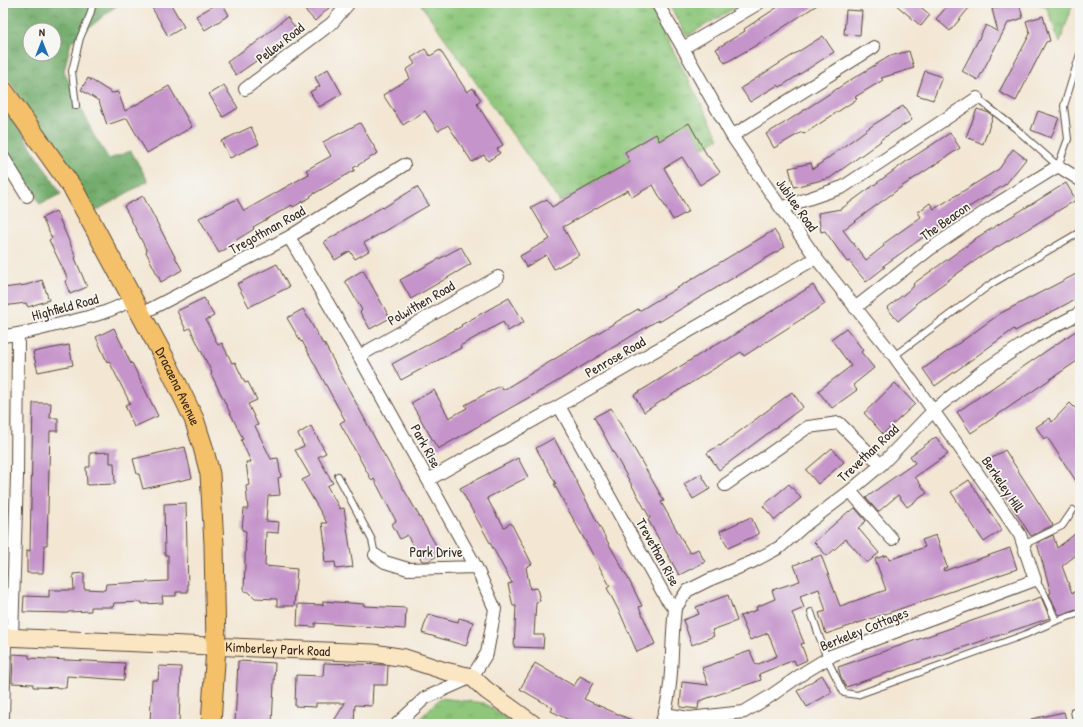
<svg xmlns="http://www.w3.org/2000/svg" width="1083" height="727" font-family="'Patrick Hand',sans-serif">
  <style>
    .forest { fill: url(#forest-crowns); stroke: #566b45; fill-rule: evenodd }
    .park { fill: url(#park-tufts); stroke: #64784d }
    .building { fill: #c594cb }
    .lines { fill: none; stroke-linecap: round; stroke-linejoin: round }
    .lane-casing { stroke: #574639; stroke-width: 8 }
    .street-casing { stroke: #574639; stroke-width: 14 }
    .secondary-casing { stroke: #574639; stroke-width: 19 }
    .primary-casing { stroke: #574639; stroke-width: 21 }
    .lane { stroke: #fff; stroke-width: 6 }
    .street { stroke: #fff; stroke-width: 12 }
    .secondary { stroke: #fbe6c4; stroke-width: 17 }
    .primary { stroke: #f4c16b; stroke-width: 19 }
    .labels { text-anchor: middle; stroke-width: 3.5; stroke-linejoin: round; paint-order: stroke }
    .street-label { font-size: 14px; fill: #3b2a1e; stroke: #f6f6f2 }
  </style>
  <defs>
    <pattern id="forest-crowns" width="20" height="18" patternUnits="userSpaceOnUse"><rect width="20" height="18" fill="#72ac6c"/><path d="M2 6a3 3 0 1 1 6 0M12 15a3 3 0 1 1 6 0" fill="none" stroke="#5f8c58"/></pattern>
    <pattern id="park-tufts" width="24" height="20" patternUnits="userSpaceOnUse"><rect width="24" height="20" fill="#8ec77c"/><path d="M3 7l-1-3M5 7V3M7 7l1-3M15 17l-1-3M17 17v-4M19 17l1-3" fill="none" stroke="#75a265"/></pattern>
  </defs>
  <rect width="100%" height="100%" fill="#f6f6f2"/>
  <filter id="ink" filterUnits="userSpaceOnUse"><feTurbulence type="fractalNoise" baseFrequency=".025" numOctaves="2"/><feDisplacementMap in="SourceGraphic" scale="8" xChannelSelector="R" yChannelSelector="G"/><feConvolveMatrix kernelMatrix="1 2 1 2 8 2 1 2 1" color-interpolation-filters="sRGB"/></filter>
  <filter id="wash" filterUnits="userSpaceOnUse"><feTurbulence type="fractalNoise" baseFrequency=".012" numOctaves="4" result="noise"/><feDisplacementMap in="SourceGraphic" scale="16" xChannelSelector="R" yChannelSelector="G"/><feGaussianBlur stdDeviation="0.9" result="paint"/><feColorMatrix in="noise" values="0 0 0 0 0 0 0 0 0 0 0 0 0 0 0 0 0 1.4 0 .05"/><feComposite in="paint" operator="in"/></filter>
  <g filter="url(#wash)">
    <rect width="100%" height="100%" fill="#f3e7d4"/>
    <path class="forest" d="M3,3H120L71,42L64,71L93,134L109,159L131,151L148,181L92,213L3,70ZM30,30H54V54H30Z
      M3,103L61,194L40,204L3,143Z"/>
    <path class="park" d="M420,3H648L719,138L703,148L689,124L659,141L655,135L625,152L630,162L560,202Z
      M668,3H743L687,36Z
      M1037,3H1073L1060,43L1047,8Z
      M440,698L484,703L514,724H415Z"/>
    <g id="blocks">
      <path class="building" d="M157,3H170L184,27L168,36L151,6Z
        M218,3H222L229,15L205,30L196,16Z
        M310,3H334L315,21L304,9Z
        M784,3H820L755,46L725,63L716,49L745,31L744,29Z
        M894,3H916L930,15L921,26Z
        M950,3H973L950,31L936,19Z
        M1014,3H1019L1023,18L1008,23L978,80L962,71L986,25L998,32L992,9Z
        M846,10L862,11L860,35L844,34Z
        M1043,16L1050,41L1046,42L1016,101L999,92L1030,34L1026,21Z
        M287,17L297,30L272,50L236,75L227,62L251,45L252,46Z
        M823,36L834,52L780,87L778,85L750,102L741,88Z
        M425,49L430,56L440,50L467,92L473,88L481,100L477,104L503,145L497,149L500,153L488,161L484,155L472,162L448,125L438,131L425,111L403,125L383,95L410,78L406,70L415,64L411,58Z
        M909,51L914,68L881,78L883,80L855,97L857,99L804,134L802,132L774,148L766,134L786,122L852,79L890,56Z
        M328,69L342,94L319,107L310,92L320,86L315,77Z
        M925,71L942,77L933,100L917,95Z
        M88,78L112,93L118,92L125,111L169,86L192,127L147,153L127,118L107,125L99,101L81,90Z
        M224,85L238,108L223,117L209,94Z
        M903,106L912,120L880,140L881,141L830,178L794,187L789,168L811,163L813,169L873,125Z
        M977,109L989,113L993,116L983,144L966,137Z
        M1038,111L1059,118L1051,138L1031,130Z
        M360,123L378,153L353,168L355,170L310,196L311,197L293,207L292,205L253,227L254,229L230,244L231,246L219,253L199,218L237,199L244,211L309,174L306,170L331,156L323,142Z
        M689,123L708,157H709L720,172L700,185L682,157L664,168L689,211L673,220L653,185L632,197L628,190L563,227L579,255L554,269L546,255L526,267L520,256L550,239L531,207L547,199L552,207L630,162L625,152L656,134L659,141Z
        M251,127L259,144L230,158L221,141Z
        M950,133L960,148L904,185L843,230L866,260L884,246L883,244L921,217L918,212L930,203L934,209L999,169L1013,149L1026,159L1006,184L943,223L883,266L885,267L866,282L849,261L847,262L825,231L821,232L818,213L841,209L907,161Z
        M1066,183L1076,200L979,258L915,304L916,306L898,321L887,308L914,286L913,284L973,241V240Z
        M417,187L429,205L364,243L369,251L355,259L350,251L335,260L324,242L382,207L383,208Z
        M143,196L182,270L161,282L146,252L147,251L124,206Z
        M56,211L76,257L75,258L87,287L70,294L65,281L68,279L49,240L52,238L42,218Z
        M774,230L785,247L659,322L658,320L558,381L438,449L411,403L434,390L449,418L467,408L465,405L500,386L503,390L638,309L639,311Z
        M461,247L471,264L411,299L400,280Z
        M277,264L289,287L249,307L237,284Z
        M363,270L390,318L370,329L360,312L362,310L345,281Z
        M1080,272V297L1015,331L1014,329L935,386L923,369L1001,313Z
        M42,280L49,300L28,307L26,303L3,306V288L26,285Z
        M813,285L825,304L744,356L741,352L644,412L634,395L723,340L724,341Z
        M204,298L214,316L206,320L218,345L222,343L232,363L235,362L245,383L248,382L257,400L248,404L258,425L255,426L271,459L278,458L281,477L278,478L280,495L268,496L266,521L279,522L278,533L266,532L265,566L297,569L294,606H277V599L255,598L249,592L244,591L246,531L242,530L244,509H248L246,486L249,485L246,462H251L241,440L243,439L211,374L212,373L190,328L186,330L177,311Z
        M509,298L524,322L508,331L503,322L460,346L461,348L401,380L392,364L462,326L461,325Z
        M303,309L323,344L324,343L379,446L441,554L428,561H422L407,535L400,539L392,524L396,521L374,479L372,481L340,423L345,420L302,341L301,342L287,318Z
        M114,328L131,364L132,363L158,416L134,427L125,405L130,403L109,361L107,362L96,337Z
        M846,328L863,350L861,352L874,368L853,385L857,390L832,408L818,391L851,366L831,339Z
        M1080,328V359L971,433L957,412Z
        M69,345L73,365L38,372L33,352Z
        M895,383L915,404L883,434L864,413Z
        M792,392L803,407L719,470L707,453L719,445L720,446Z
        M33,403H51L50,418H58V431H50L47,545H44L43,573H27V550L30,551Z
        M1070,403L1080,413V487L1047,437L1044,439L1036,427L1050,418L1052,422Z
        M611,408L664,501L661,502L685,545L690,553L698,549L705,562L679,575L648,520L650,518L594,417Z
        M311,426L326,453L318,457L333,483L327,486L340,509L344,508L353,567L336,569L335,562L325,563L324,551H326L322,523H327L302,480L310,476L295,450L304,446L298,434Z
        M936,437L948,454L915,477L927,493L907,507L898,495L878,512L866,498L883,485L915,463L910,456Z
        M554,438L605,537L628,578L642,606L639,607L655,644L637,652L621,615L607,588L610,586L554,484H556L536,448Z
        M185,447L192,478L143,489L139,474H137L133,459Z
        M832,448L844,462L818,484L806,470Z
        M1005,450L1053,525L1031,536L984,463Z
        M110,452V463H114L115,484L87,485L86,467H90V453Z
        M518,458L528,477L487,498L498,518H499L504,527L511,523L532,564L526,567L530,589L537,588L540,601L536,602L534,635H544L543,648L514,647L516,606H513L508,584L512,583L460,488Z
        M701,474L710,489L693,499L684,484Z
        M969,480L1002,530L984,542L951,492Z
        M789,484L801,498L775,520L763,506Z
        M186,503L188,592H176V596H162L163,603L142,604V602L114,603L113,607H91V611L68,612V613L23,612L24,596L49,597V590H74L73,574L84,573V589L105,590L106,584L168,581V555H165L164,504Z
        M855,508L866,521L858,528L879,553L867,563L846,539L827,556L814,542L849,511L850,512Z
        M751,517L759,534L728,548L720,531Z
        M1080,530V552L1062,566L1072,593L1080,590V609L1059,615L1049,594L1051,593L1037,543L1053,535L1057,548Z
        M936,535L947,567L943,569L944,571L1010,548L1017,569L826,634L819,613L826,611L819,589L800,596L804,608L792,613L804,643L801,644L807,660L796,665L794,660L759,674L761,680L699,701L698,709L680,707L682,682L708,685L702,668L750,651L756,665L777,656L768,633L750,640L740,616L757,610L756,607L775,599L772,590L800,581L794,565L821,555L840,606L886,590L875,559L887,555L889,560L925,547L922,540Z
        M728,595L737,621L712,630L714,636L692,645L683,620L699,614L696,607Z
        M1041,597L1050,618L846,687L841,677L838,667Z
        M323,601L364,604V606L406,608L405,629L315,623V627L297,626L298,604L323,605Z
        M428,614L458,622L459,618L473,622L466,646L422,633Z
        M13,654L29,655V658L125,663L124,680L67,676L66,688L33,687V684L12,683Z
        M238,661L275,663L272,724H235Z
        M324,663L388,665L387,685H373L372,706L355,705L354,724H332L345,703H316V707L295,706L296,675L323,676Z
        M535,663L574,686L580,676L593,683L584,699L640,724H577L551,711L553,708L520,689Z
        M159,666L181,667L179,724H150L152,680H158Z
        M822,675L832,692L807,707L797,691Z
        M1064,712L1067,724H1031V719Z"/>
    </g>
  </g>
  <g filter="url(#ink)">
    <use href="#blocks" fill-opacity="0" stroke="#574639" stroke-width="1"/>
    <g class="lines">
      <defs>
        <path id="lane" d="M977,98L1015,128L1058,166L1068,139L1064,106L1080,54
          M76,106L72,71L80,38L90,15L93,3
          M894,356L991,284L1080,232
          M338,476L372,540L375,555
          M1023,545L1062,526L1073,510
          M1035,580L1044,593L1056,621
          M811,612L827,659L844,693L857,695L1024,635L1056,621L1080,613
          M1074,711L1077,724
          M3,724L6,717L8,644L11,639"/>
        <path id="street" d="M657,3L683,48L732,136L781,208L816,258L894,356L972,465L1020,535L1035,580L833,655L805,672L769,697L744,712L689,718L665,714
          M683,48L759,3
          M245,89L332,23L349,3
          M732,136L874,47
          M3,157L27,196
          M781,208L843,187L977,98
          M289,237L359,356L428,480L476,567L495,609L487,653L472,677L425,698L397,724
          M855,308L930,249L995,205L1058,166L1080,180
          M141,314L289,237L404,165
          M3,336C23,334 41,329 60,324C84,318 111,313 132,299
          M359,356L498,277
          M559,406L666,598L675,609C670,647 675,687 661,724
          M428,480L559,406L816,258
          M725,485L808,427L839,423L881,465
          M850,491L892,539
          M375,555L385,562L408,569L476,567
          M675,609L687,591L709,580L752,562L780,547L805,525L850,491L881,465L933,411L981,372L1034,337L1080,313
          M12,637L17,477L18,335"/>
        <g id="secondary">
          <path id="s1" d="M3,637L373,653L405,658L445,671L472,677L486,690L533,724"/>
        </g>
        <g id="primary">
          <path id="s2" d="M3,90L74,190L165,359L194,419L203,447L210,474L214,544L216,647L211,724"/>
        </g>
      </defs>
      <use href="#lane" class="lane-casing"/>
      <use href="#street" class="street-casing"/>
      <use href="#secondary" class="secondary-casing"/>
      <use href="#primary" class="primary-casing"/>
      <use href="#lane" class="lane"/>
      <use href="#street" class="street"/>
      <use href="#secondary" class="secondary"/>
      <use href="#primary" class="primary"/>
    </g>
  </g>
  <g class="labels">
    <g class="street-label">
      <text transform="translate(280 43) rotate(-38)" y="5">Pellew Road</text>
      <text transform="translate(797 205) rotate(55)" y="5">Jubilee Road</text>
      <text transform="translate(945 221) rotate(-35)" y="5">The Beacon</text>
      <text transform="translate(267 230) rotate(-29)" y="5">Tregothnan Road</text>
      <text transform="translate(421 303) rotate(-30)" y="5">Polwithen Road</text>
      <text transform="translate(65 307) rotate(-15)" y="5">Highfield Road</text>
      <text transform="translate(615 357) rotate(-30)" y="5">Penrose Road</text>
      <text dy="5" stroke="none"><textPath href="#s2" startOffset="345">Dracaena Avenue</textPath></text>
      <text transform="translate(426 446) rotate(61)" y="5">Park Rise</text>
      <text transform="translate(868 453) rotate(-43)" y="5">Trevethan Road</text>
      <text transform="translate(1003 484) rotate(56)" y="5">Berkeley Hill</text>
      <text x="436" y="557">Park Drive</text>
      <text transform="translate(658 552) rotate(61)" y="5">Trevethan Rise</text>
      <text transform="translate(864 629) rotate(-22)" y="5">Berkeley Cottages</text>
      <text dy="5" stroke="none"><textPath href="#s1" startOffset="275">Kimberley Park Road</textPath></text>
    </g>
  </g>
  <rect width="1083" height="727" fill="none" stroke="#f6f6f2" stroke-width="16"/>
  <g transform="translate(42 42)"><circle r="19" fill="#f6f6f2" stroke="#aba49d"/>
  <path d="M0-3L7 15L0 10L-7 15Z" fill="#1f6fb2"/>
  <text y="-6" font-size="11" font-weight="bold" text-anchor="middle" fill="#3b2a1e">N</text>
  </g>
</svg>
